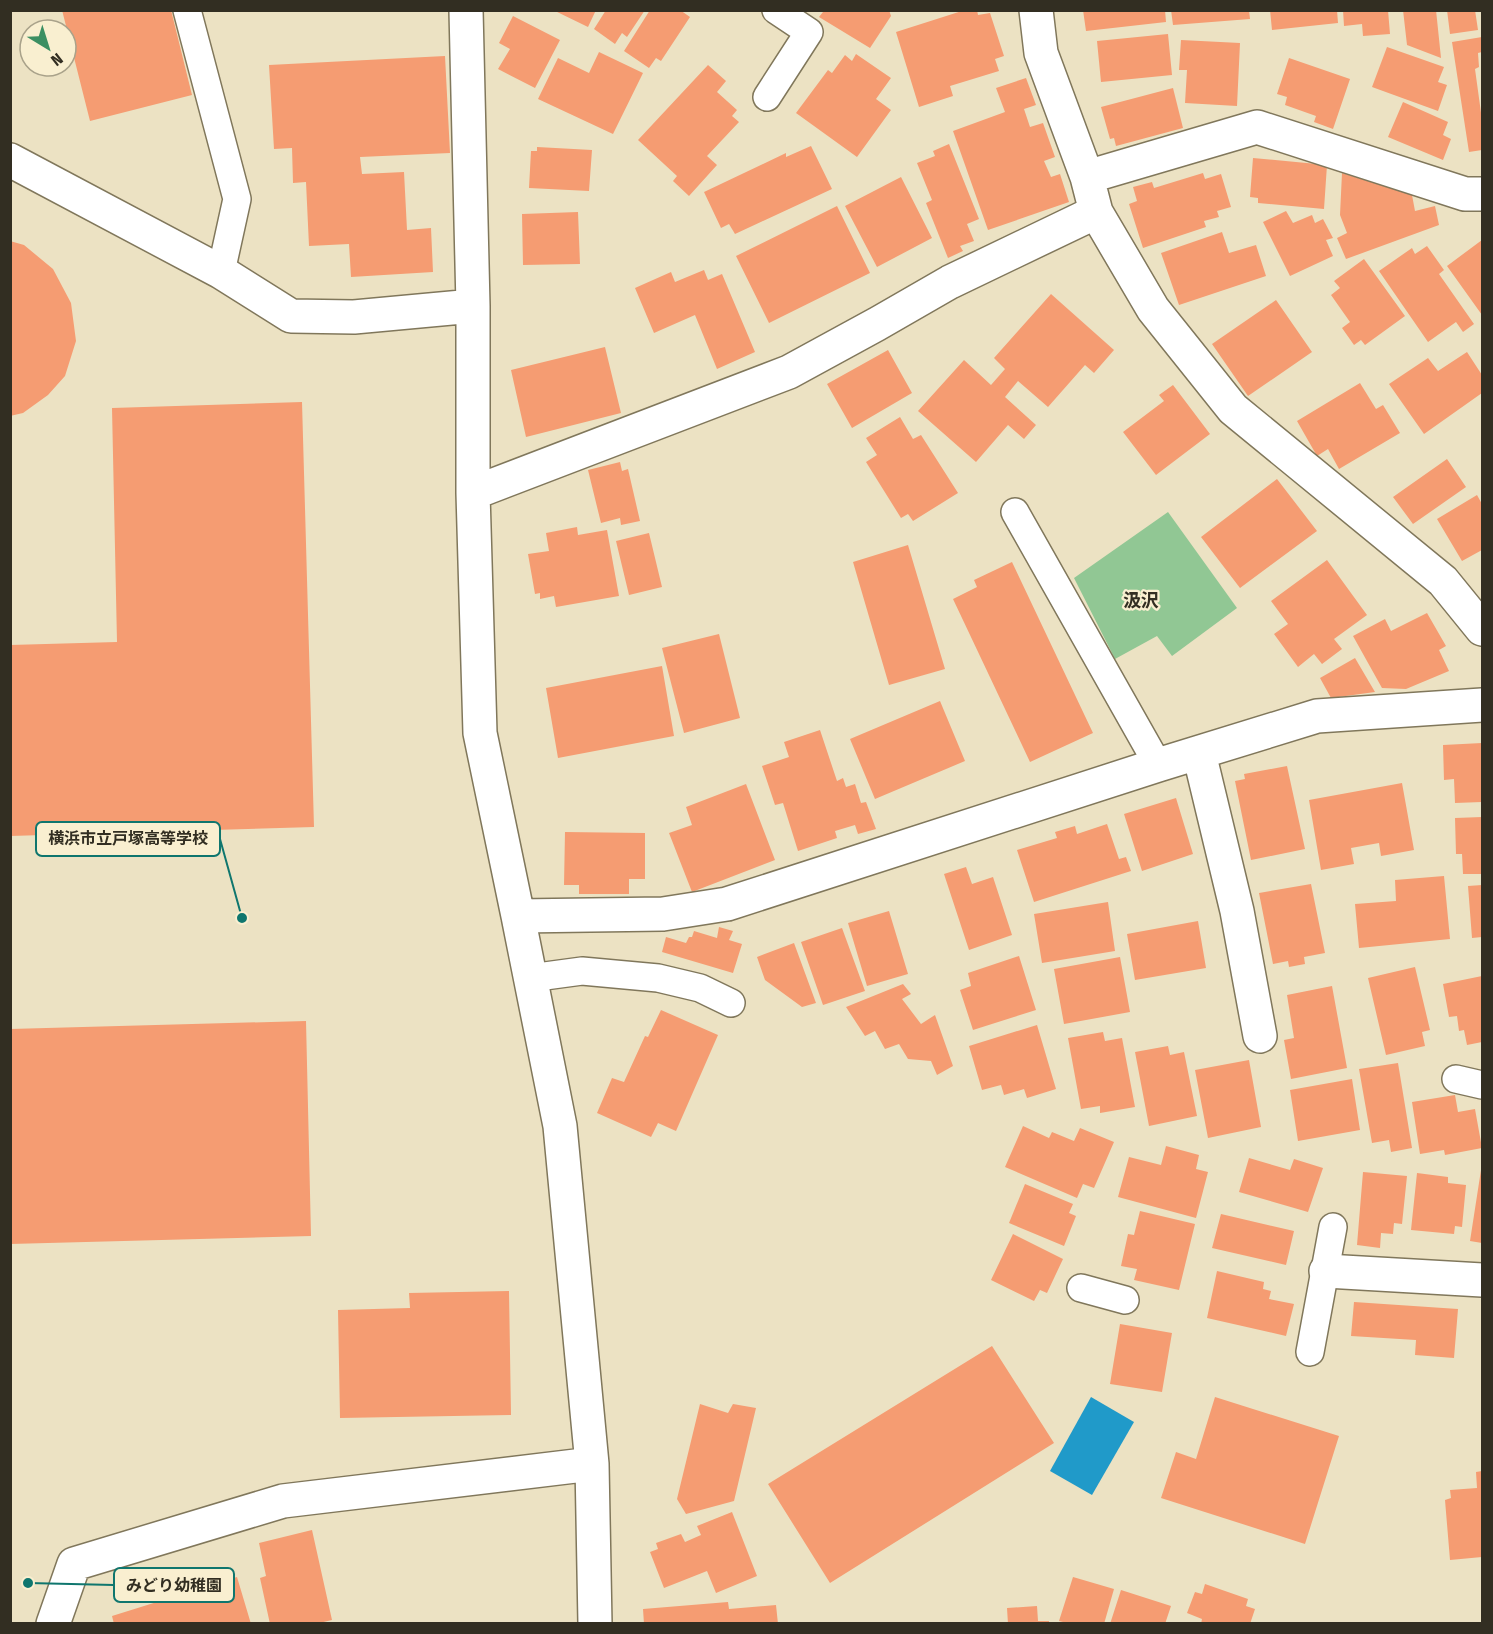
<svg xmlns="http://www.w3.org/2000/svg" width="1493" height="1634" font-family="'Fira Sans Condensed','Noto Sans JP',sans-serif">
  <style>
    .green { fill: #91c794 }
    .water { fill: #209ac9 }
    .building { fill: #f59c72 }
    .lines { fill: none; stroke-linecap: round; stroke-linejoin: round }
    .service-casing { stroke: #80775b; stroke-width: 30 }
    .minor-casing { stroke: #80775b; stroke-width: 36 }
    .service { stroke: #fff; stroke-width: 27 }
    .minor { stroke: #fff; stroke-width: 33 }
    .labels { text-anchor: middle; stroke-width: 4.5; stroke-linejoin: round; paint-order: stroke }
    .quarter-label { font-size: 18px; font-weight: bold; fill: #322e22; stroke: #f9efd0 }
    .leader { fill: none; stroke: #0f766e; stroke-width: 2 }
    .callout-dot { fill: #0f766e; stroke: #f9efd0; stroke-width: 2 }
    .callout { fill: #f9efd0; stroke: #0f766e; stroke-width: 2 }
    .callout-label { font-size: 16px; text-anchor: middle; font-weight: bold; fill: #322e22 }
  </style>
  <rect width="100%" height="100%" fill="#ece2c3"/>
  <path class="green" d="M1168,512L1237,608L1172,656L1157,636L1115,659L1074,578Z"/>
  <path class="water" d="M1091,1397L1134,1422L1092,1495L1050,1471Z"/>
  <path class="building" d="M62,10H171L192,95L90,121Z
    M553,10H596L588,27Z
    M606,10H645L627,37L622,33L615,44L594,29Z
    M650,10H680L690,17L661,61L656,58L649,68L624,51Z
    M821,10H889L891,16L870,48L819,17L823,12Z
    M965,10H977L978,15L990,13L1004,56L995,59L999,71L950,86L953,96L919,107L896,32Z
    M1083,10H1165L1166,22L1086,31Z
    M1171,10H1249L1250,19L1173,25Z
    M1270,10H1337L1338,23L1272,30Z
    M1343,10H1388L1390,34L1363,36L1362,24L1344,26Z
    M1403,10H1436L1441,58L1407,45Z
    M1447,10H1475L1478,30L1450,34Z
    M513,16L560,40L535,88L498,69L510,49L499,43Z
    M1168,34L1172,75L1101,82L1097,41Z
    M1482,37V52L1478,53L1479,67L1475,69L1482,120V150L1469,152L1452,42Z
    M1181,40L1240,43L1237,106L1185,103L1187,70H1179Z
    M1387,47L1444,67L1438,82L1447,85L1438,111L1372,87Z
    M599,52L643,73L613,134L538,99L558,58L589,73Z
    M856,54L891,78L876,99L891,110L857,157L796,113L828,70L832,73L845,55L852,61Z
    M445,56L450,153L360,157L362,174L404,172L407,230L431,228L433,272L351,277L349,244L309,246L306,182L293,183L292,148L274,149L269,65Z
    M1289,58L1350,79L1333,129L1314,122L1316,116L1285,105L1287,97L1277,94Z
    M708,65L726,81L717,92L737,110L732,116L739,122L707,156L717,165L689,196L673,181L677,176L638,140Z
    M1026,78L1036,105L1024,109L1030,127L1043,123L1055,157L1044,161L1051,177L1060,174L1069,202L988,230L953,131L1005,112L996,88Z
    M1173,88L1183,128L1116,146L1114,138L1110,139L1101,107Z
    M1403,102L1448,122L1443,135L1451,139L1443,160L1388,137Z
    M949,144L979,219L967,224L974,241L960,246L963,251L948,258L926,203L932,200L917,163L935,156L933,151Z
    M811,146L832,189L735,234L729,224L721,228L704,192L786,153V157Z
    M537,147L592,150L589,191L529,188L531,151H537Z
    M1253,158L1327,165L1324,209L1258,203V198L1250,197Z
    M1203,173L1205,179L1221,174L1231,207L1217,211L1219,217L1204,221L1206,227L1143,248L1129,204L1137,201L1133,187L1152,182L1154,188Z
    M1342,173L1412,195L1415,211L1435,206L1439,225L1346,259L1337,238L1347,233L1340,215Z
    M901,177L932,238L877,267L845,206Z
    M837,206L870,273L769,323L736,256Z
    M1286,211L1293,223L1312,215L1315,223L1323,219L1333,238L1326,240L1333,256L1290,276L1263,222Z
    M578,212L580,264L523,265L522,214Z
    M1222,232L1229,253L1256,245L1266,276L1179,305L1161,253Z
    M1482,240V315L1447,266Z
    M10,241L24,245L53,269L71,303L76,341L65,376L48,395L23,413L10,416Z
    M1427,246L1444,270L1439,274L1474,324L1463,332L1456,322L1428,342L1379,271L1412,248L1415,254Z
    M1364,259L1405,316L1365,345L1361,340L1354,345L1342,328L1350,322L1331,295L1340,288L1334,281Z
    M704,270L708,280L722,274L755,352L717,369L695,315L654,333L635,288L671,272L675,282Z
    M1051,294L1114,350L1094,373L1085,365L1048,407L1018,381L1005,397L1036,425L1024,439L1008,425L976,462L918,411L964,360L991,385L1005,369L994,358Z
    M1276,300L1312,352L1248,396L1212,344Z
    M605,347L621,413L526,437L511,370Z
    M888,350L912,393L852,428L827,384Z
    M1467,352L1482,375V393L1424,434L1389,384L1428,358L1438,371Z
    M1360,383L1376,409L1383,405L1400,433L1339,469L1328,449L1317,456L1297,421Z
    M1173,385L1210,434L1156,475L1123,432L1164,401L1159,395Z
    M302,402L314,827L10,836V645L117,642L112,408Z
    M900,417L913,439L921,435L958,493L913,521L908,514L901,518L866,462L877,455L866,438Z
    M1447,459L1466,487L1413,524L1393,497Z
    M620,462L622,471L628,469L640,521L621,525L620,518L601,523L588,470Z
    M1277,479L1317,531L1240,588L1201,537Z
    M1477,495L1482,504V550L1462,561L1437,519Z
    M577,527L578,535L607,530L619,596L556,607L554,596L540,599V593L535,594L528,554L549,551L546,533Z
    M649,533L662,587L629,595L616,541Z
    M908,545L945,669L889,685L853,562Z
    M1327,560L1367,615L1334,639L1342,649L1322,664L1314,654L1298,667L1274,634L1288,624L1271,601Z
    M1012,562L1093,733L1030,762L953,599L977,587L974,580Z
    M1427,613L1446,646L1439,650L1449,671L1406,689L1382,688L1353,636L1385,619L1391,631Z
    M719,634L740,718L684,733L662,648Z
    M1355,658L1375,692L1331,698L1320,678Z
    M662,666L674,736L558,758L546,688Z
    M940,701L965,761L875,799L850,739Z
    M820,730L837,781L843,778L846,787L855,784L861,803L866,802L876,829L858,834L855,825L835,831L837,838L798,851L783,803L775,805L762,766L789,757L784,742Z
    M1482,743V802L1455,803L1454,779L1444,780L1443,745Z
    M1287,766L1305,849L1251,860L1235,781L1245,779L1244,774Z
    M1402,783L1414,850L1381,856L1379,843L1351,848L1354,864L1321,870L1309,800Z
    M746,784L775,860L692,892L669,833L692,825L686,807Z
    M1176,798L1193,854L1142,871L1124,814Z
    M1482,817V874H1463L1462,854H1456L1455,818Z
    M1107,824L1119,859L1126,857L1131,871L1034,902L1017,850L1057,838L1055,832L1075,826L1077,834Z
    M565,832L645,833V879H629V894H579V885H564Z
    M966,867L972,884L993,877L1012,935L969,950L944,874Z
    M1444,876L1450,939L1359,948L1355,904L1396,901L1395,880Z
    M1311,884L1325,953L1304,957L1305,964L1289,967L1288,961L1273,964L1259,893Z
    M1482,885V937L1472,938L1468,886Z
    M1108,902L1115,951L1042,963L1034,914Z
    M889,911L908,974L867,986L848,923Z
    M1198,921L1206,968L1135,980L1127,934Z
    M719,927L733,931L729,940L742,944L733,973L662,952L666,937L686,943L689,937H692L694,931L717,938Z
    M842,928L865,991L823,1005L801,942Z
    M794,943L816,1003L802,1007L765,980L757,957Z
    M1019,956L1036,1010L973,1030L960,990L971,986L968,973Z
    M1120,957L1130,1012L1064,1024L1054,969Z
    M1415,967L1430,1030L1422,1032L1425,1046L1386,1055L1368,978Z
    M1482,976V1042L1467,1045L1464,1030L1459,1031L1457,1016L1449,1017L1443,984Z
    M903,984L911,994L902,999L921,1024L935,1015L953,1066L937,1075L931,1061L908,1059L899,1044L885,1049L875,1031L865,1036L846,1007Z
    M1332,986L1347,1068L1291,1079L1284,1040L1294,1038L1287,995Z
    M661,1010L718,1035L676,1131L658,1123L651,1137L597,1113L612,1078L624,1082L645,1036L648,1037Z
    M306,1021L311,1236L10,1244V1029Z
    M1037,1025L1056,1089L1027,1098L1024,1089L1004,1095L1001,1085L982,1090L969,1046Z
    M1103,1032L1105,1041L1122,1038L1135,1107L1100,1113V1106L1081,1109L1068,1038Z
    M1168,1046L1170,1055L1184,1052L1197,1116L1149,1126L1135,1052Z
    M1249,1060L1261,1127L1208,1138L1195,1070Z
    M1398,1063L1412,1148L1391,1152L1389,1140L1372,1143L1359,1069Z
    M1352,1079L1360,1130L1298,1141L1290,1090Z
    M1455,1095L1458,1112L1475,1109L1482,1148L1445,1155L1444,1150L1420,1154L1412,1102Z
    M1023,1126L1049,1138L1052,1132L1074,1141L1080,1128L1114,1142L1094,1188L1083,1184L1077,1198L1005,1167Z
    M1166,1146L1199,1155L1196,1169L1208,1172L1196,1218L1118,1197L1129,1157L1161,1165Z
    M1249,1158L1290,1170L1294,1159L1323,1168L1308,1212L1239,1192Z
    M1481,1170H1482V1243L1470,1241Z
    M1363,1172L1407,1176L1402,1224L1394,1223L1393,1234L1381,1233L1380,1248L1357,1245Z
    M1417,1173L1448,1177V1183L1466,1185L1462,1227L1455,1226L1454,1234L1411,1230Z
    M1025,1184L1073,1204L1069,1213L1076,1216L1064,1246L1009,1223Z
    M1140,1211L1195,1224L1179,1290L1134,1280L1137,1269L1121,1266L1128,1234L1134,1235Z
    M1221,1214L1294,1231L1286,1265L1212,1248Z
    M1013,1234L1063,1259L1047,1293L1040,1290L1034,1301L991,1280Z
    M1217,1271L1264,1282L1263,1289L1271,1291L1269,1299L1294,1304L1286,1336L1207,1318Z
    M509,1291L511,1415L340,1418L338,1310L410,1308L409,1293Z
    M1354,1302L1458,1309L1454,1358L1415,1355L1416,1340L1351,1336Z
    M1120,1324L1172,1333L1162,1392L1110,1384Z
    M992,1346L1054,1443L830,1583L768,1484Z
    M1215,1397L1339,1436L1305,1544L1161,1498L1176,1452L1196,1459Z
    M700,1404L728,1413L733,1404L756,1408L734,1501L686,1514L677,1499Z
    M1482,1471V1557L1450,1560L1445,1500L1451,1498L1450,1490L1477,1488L1476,1472Z
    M732,1512L757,1576L716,1593L707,1571L664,1588L650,1552L658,1549L656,1543L681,1534L685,1542L701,1535L697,1526Z
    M312,1530L332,1620L315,1624H270L260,1578L266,1576L259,1543Z
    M237,1577L251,1624H114L112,1616Z
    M1073,1577L1114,1589L1104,1624H1063V1622L1059,1621Z
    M1205,1584L1248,1599L1246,1606L1255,1609L1250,1624H1201L1202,1619L1187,1613L1195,1592L1202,1594Z
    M1121,1590L1171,1606L1165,1624H1110Z
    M728,1602L729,1609L776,1605L778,1624H644L643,1609Z
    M1037,1606L1038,1621H1049V1624H1008L1007,1608Z"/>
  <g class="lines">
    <defs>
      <path id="service" d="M187,10L237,199L221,272
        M767,97L809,32L776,10
        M1015,512L1158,765
        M530,978L582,971L658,978L700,988L731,1003
        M1456,1079L1482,1085
        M1081,1288L1125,1300
        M1310,1352L1333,1227"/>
      <path id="minor" d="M466,10L473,306V493L480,733L518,916L560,1126L592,1464L595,1624
        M1036,10L1041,53L1087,177L1096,212L1153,309L1233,409L1443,581L1482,629
        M10,160L221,272L291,316L354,317L473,306
        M1087,177L1257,127L1465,194H1482
        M473,493L789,372L877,324L950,282L1096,212
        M1199,753L1237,911L1260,1036
        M518,916L663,914L727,904L1158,765L1317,716L1482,705
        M1326,1271L1482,1280
        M53,1624L74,1564L283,1501L592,1464"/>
    </defs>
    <use href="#service" class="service-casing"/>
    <use href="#minor" class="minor-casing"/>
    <use href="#service" class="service"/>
    <use href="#minor" class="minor"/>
  </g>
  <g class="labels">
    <g class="quarter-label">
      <text x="1141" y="607">汲沢</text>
    </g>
  </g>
  <path class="leader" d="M242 918L220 839M28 1583L114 1585"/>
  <g class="callout-dot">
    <circle cx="242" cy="918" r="6"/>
    <circle cx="28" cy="1583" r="6"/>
  </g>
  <g class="callout">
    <rect x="36" y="822" width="184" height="34" rx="6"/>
    <rect x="114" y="1568" width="120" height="34" rx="6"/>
  </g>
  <g class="callout-label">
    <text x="128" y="844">横浜市立戸塚高等学校</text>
    <text x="174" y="1591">みどり幼稚園</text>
  </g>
  <rect width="1493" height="1634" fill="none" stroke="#322e22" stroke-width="24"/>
  <g transform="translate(48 48) rotate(142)"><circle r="28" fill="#f9efd0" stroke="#a9a28a" stroke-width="1.5"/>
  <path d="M0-4.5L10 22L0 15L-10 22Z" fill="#3c8f62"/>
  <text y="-9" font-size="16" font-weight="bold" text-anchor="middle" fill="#322e22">N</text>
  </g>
</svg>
